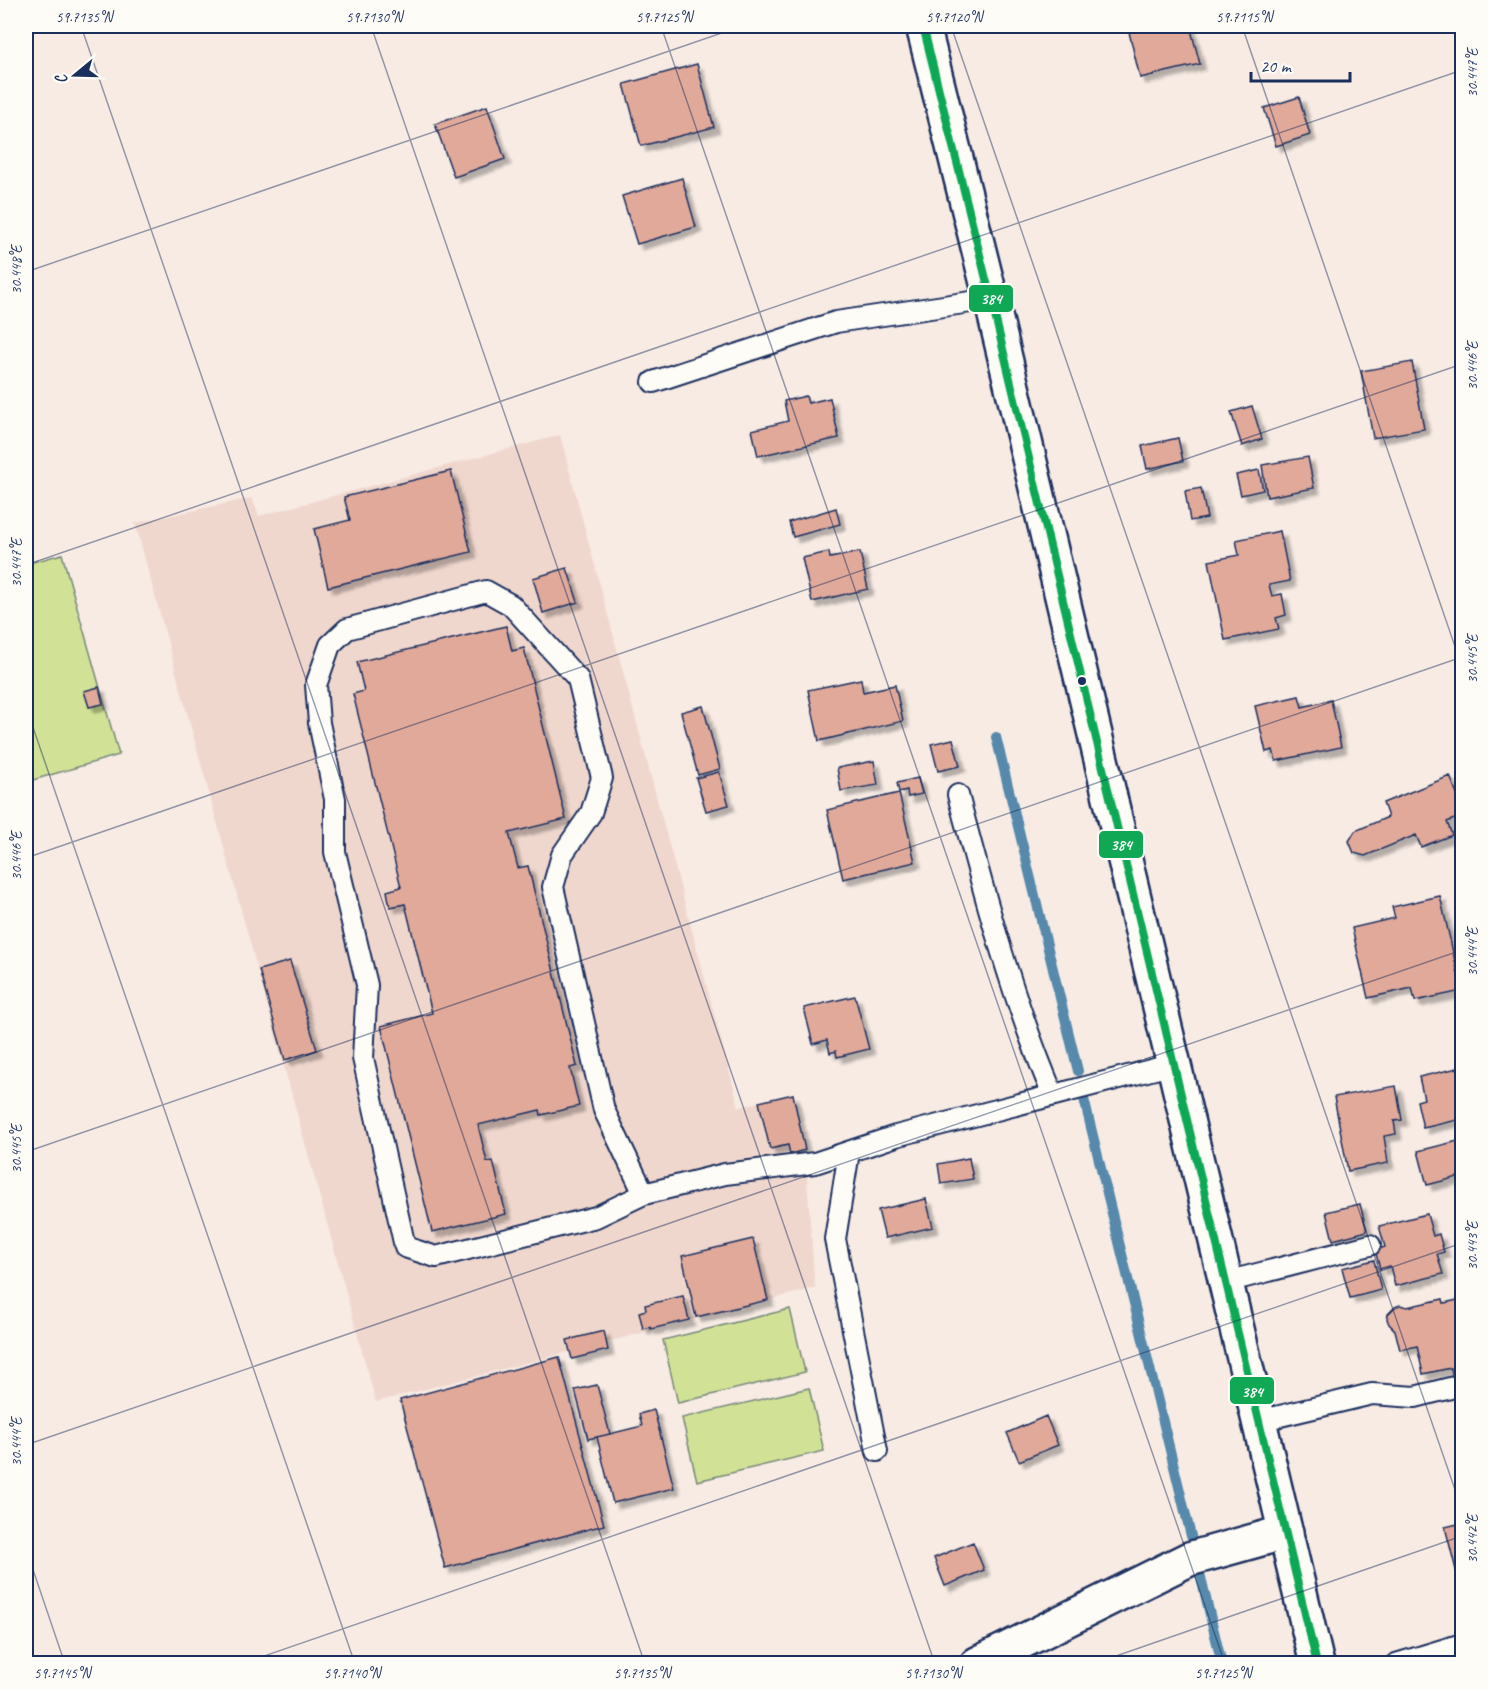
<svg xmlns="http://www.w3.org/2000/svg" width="1488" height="1689" font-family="Caveat,sans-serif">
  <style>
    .built { fill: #f0d7ce }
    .green { fill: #d1e296; stroke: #76887a; stroke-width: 1.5 }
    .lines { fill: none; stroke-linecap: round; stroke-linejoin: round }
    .stream { stroke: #5689ab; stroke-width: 10 }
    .building { fill: #e1a99a; stroke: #1b2f5e; stroke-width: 1.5; filter: url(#shadow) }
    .lane-casing { stroke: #1b2f5e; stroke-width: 24 }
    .street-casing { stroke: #1b2f5e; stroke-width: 38 }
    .secondary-casing { stroke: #1b2f5e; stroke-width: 38 }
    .lane { stroke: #fdfcf7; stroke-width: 20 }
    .street { stroke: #fdfcf7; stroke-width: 33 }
    .secondary { stroke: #fdfcf7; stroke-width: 33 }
    .bus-1-casing { stroke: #fdfcf7; stroke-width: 12 }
    .bus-1 { stroke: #10a855; stroke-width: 8 }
    .ticks { fill: none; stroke: #1b2f5e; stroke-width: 1.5; stroke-opacity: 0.45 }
    .bus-dot { fill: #1b2f5e; stroke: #fdfcf7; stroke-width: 2 }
    .line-badge { stroke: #fdfcf7; stroke-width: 2 }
    .badge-label { font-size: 16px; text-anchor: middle; font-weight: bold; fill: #fff }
    .neatline { fill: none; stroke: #1b2f5e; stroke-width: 2 }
    .ticks-label { font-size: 15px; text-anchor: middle; fill: #1b2f5e }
  </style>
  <defs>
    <filter id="shadow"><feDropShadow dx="5.5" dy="5.5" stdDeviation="1.5" flood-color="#0004"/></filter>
  </defs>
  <rect width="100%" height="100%" fill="#f7ebe4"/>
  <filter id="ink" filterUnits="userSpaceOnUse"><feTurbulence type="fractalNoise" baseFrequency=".0167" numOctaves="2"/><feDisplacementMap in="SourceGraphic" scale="12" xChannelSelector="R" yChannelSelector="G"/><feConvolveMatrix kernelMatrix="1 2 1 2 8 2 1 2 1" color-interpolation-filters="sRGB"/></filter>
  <g filter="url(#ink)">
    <path class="built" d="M560,435L739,1107L793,1094L805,1150L815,1288L376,1402L135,523L252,498L259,516Z"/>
    <path class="green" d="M62,554L119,755L26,782V564Z
      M790,1309L805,1372L678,1403L663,1340Z
      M809,1388L824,1451L697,1481L682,1418Z"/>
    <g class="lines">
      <path class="stream" d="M996,737L1078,1071
        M1084,1099L1191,1536
        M1200,1574L1222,1664"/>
    </g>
    <path class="building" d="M1156,26H1190L1200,64L1140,78L1129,32Z
      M697,64L714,127L641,146L624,84Z
      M1299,97L1310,135L1276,146L1264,108Z
      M487,106L505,159L454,177L435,124Z
      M682,178L696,227L637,244L622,196Z
      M1412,362L1424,429L1373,438L1361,371Z
      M806,396L808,403L830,398L839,438L758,456L752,430L788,421L784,401Z
      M1252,406L1262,439L1242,446L1231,412Z
      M1178,438L1183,461L1147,469L1142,446Z
      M1308,457L1314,488L1267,497L1262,465Z
      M1259,470L1263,490L1241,495L1236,475Z
      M451,471L471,552L328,587L314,529L350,520L344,497Z
      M1201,488L1207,518L1190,521L1185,491Z
      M836,508L840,524L793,537L789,522Z
      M1280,531L1290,581L1269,585L1272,596L1282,594L1286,615L1276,618L1279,629L1225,640L1209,561L1239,555L1236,540Z
      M829,552L830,558L860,552L868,589L812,602L802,558Z
      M567,568L578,602L543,613L533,578Z
      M506,626L512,651L524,648L566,819L509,833L518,868L528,866L577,1066L570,1068L579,1106L541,1115L540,1110L478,1125L487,1162L493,1161L506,1214L432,1232L381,1026L432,1013L405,904L390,907L387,891L401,887L353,694L364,691L357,662Z
      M861,679L863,692L895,685L903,721L819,741L808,690Z
      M99,687L103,704L89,707L84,691Z
      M1299,696L1302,707L1331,700L1341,747L1276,761L1273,750L1266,752L1255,706Z
      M703,706L720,769L698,775L681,712Z
      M953,739L960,766L938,771L931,744Z
      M874,761L878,785L841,791L837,768Z
      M719,772L729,805L706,811L696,778Z
      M1450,776L1462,807V816L1447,822L1452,835L1421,847L1416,835L1365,856L1354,853L1349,841L1355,831L1388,817L1383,803Z
      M918,778L922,794L908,797L907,790L899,792L897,783Z
      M899,793L915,862L843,879L827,810Z
      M1440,896L1462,991L1415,1001L1412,988L1368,998L1352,928L1395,918L1392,907Z
      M290,961L317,1050L285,1060L259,970Z
      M855,996L869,1049L837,1057L836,1051L830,1053L827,1040L813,1044L804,1008Z
      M1462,1067V1119L1423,1128L1417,1101L1424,1099L1419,1077Z
      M1396,1086L1402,1120L1394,1121L1396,1134L1384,1136L1388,1163L1348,1171L1334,1097Z
      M793,1094L805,1150L790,1154L788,1145L770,1149L759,1102Z
      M1462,1140V1176L1427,1185L1418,1151Z
      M969,1158L973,1179L941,1184L938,1164Z
      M926,1199L933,1227L885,1238L878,1210Z
      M1360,1204L1367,1231L1333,1240L1326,1212Z
      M1427,1214L1433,1236L1439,1234L1444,1252L1437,1254L1443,1274L1395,1286L1390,1266L1380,1269L1375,1250L1385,1247L1379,1226Z
      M753,1239L768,1300L696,1317L682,1256Z
      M1374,1260L1381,1290L1350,1298L1342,1268Z
      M683,1296L689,1320L651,1329L650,1327L643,1329L639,1312L646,1310L645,1305Z
      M1443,1299L1444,1303L1462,1299V1376L1453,1379L1451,1368L1423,1374L1417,1346L1400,1350L1395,1330L1389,1324L1387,1319L1388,1314L1395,1307L1400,1305L1407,1307Z
      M604,1331L608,1350L572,1359L567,1340Z
      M559,1357L604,1525L445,1568L400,1400Z
      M597,1385L610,1434L588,1439L575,1390Z
      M654,1410L674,1488L613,1503L597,1437L642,1426L639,1414Z
      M1046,1416L1058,1445L1019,1461L1007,1433Z
      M1462,1523V1577L1458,1578L1445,1527Z
      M973,1542L984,1570L945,1586L934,1558Z"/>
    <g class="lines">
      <defs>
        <path id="lane" d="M653,382L836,322L991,299
          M958,795C985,897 1012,999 1053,1095
          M849,1152L835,1239L877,1451
          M644,1194L604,1110L553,887L562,855L591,813L602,778L578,679L511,605L486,591L347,629L330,645L316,685L319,723L335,799V852L367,985L363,1058L405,1247L436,1257L596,1217L644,1194L725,1174L815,1163L896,1136L1174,1064
          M1226,1282L1370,1245
          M1259,1421L1372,1394L1415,1397L1462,1385
          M1396,1664L1462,1644"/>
        <path id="street" d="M977,1664L1189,1559L1286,1532"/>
        <path id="secondary" d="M923,26L991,299L1317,1664"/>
      </defs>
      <use href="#lane" class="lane-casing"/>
      <use href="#street" class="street-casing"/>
      <use href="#secondary" class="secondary-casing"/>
      <use href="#lane" class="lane"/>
      <use href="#street" class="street"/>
      <use href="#secondary" class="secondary"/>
      <defs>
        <path id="bus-1" d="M923,26L991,299L1317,1664"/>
      </defs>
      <use href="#bus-1" class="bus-1-casing"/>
      <use href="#bus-1" class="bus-1"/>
    </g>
  </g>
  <path class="ticks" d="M81,26L645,1664M371,26L935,1664M661,26L1225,1664M951,26L1462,1510M1242,26L1462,667M26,272L742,26M26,565L1462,70M26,707L355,1664M26,858L1462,364M26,1152L1462,657M26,1445L1462,950M26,1549L65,1664M241,1664L1462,1243M1093,1664L1462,1536"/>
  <circle class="bus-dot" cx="1082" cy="681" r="5"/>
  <g class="line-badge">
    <rect x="968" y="284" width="46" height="29" rx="6" fill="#10a855"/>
    <rect x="1098" y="830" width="46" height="29" rx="6" fill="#10a855"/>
    <rect x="1229" y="1376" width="46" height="29" rx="6" fill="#10a855"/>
  </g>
  <g class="badge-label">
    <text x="991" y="304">384</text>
    <text x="1121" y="850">384</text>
    <text x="1252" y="1397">384</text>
  </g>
  <rect width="1488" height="1689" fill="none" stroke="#fdfcf7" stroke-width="66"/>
  <g transform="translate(75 75) rotate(251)" stroke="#fdfcf7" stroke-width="4.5" paint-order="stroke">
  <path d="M0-4.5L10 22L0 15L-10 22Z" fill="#1b2f5e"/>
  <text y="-9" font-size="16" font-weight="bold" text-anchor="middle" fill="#1b2f5e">С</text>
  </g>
  <path d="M1251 72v9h99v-9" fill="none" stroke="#1b2f5e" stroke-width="3"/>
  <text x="1260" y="72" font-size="18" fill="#1b2f5e" stroke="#fdfcf7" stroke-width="4.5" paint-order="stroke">20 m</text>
  <rect x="33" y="33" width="1422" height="1623" class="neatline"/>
  <g class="ticks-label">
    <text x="84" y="22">59.7135°N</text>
    <text x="374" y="22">59.7130°N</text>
    <text x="664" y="22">59.7125°N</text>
    <text x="954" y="22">59.7120°N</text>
    <text x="1244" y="22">59.7115°N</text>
    <text transform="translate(1472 73) rotate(-90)" y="5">30.447°E</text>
    <text transform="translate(16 270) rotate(-90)" y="5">30.448°E</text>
    <text transform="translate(1472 366) rotate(-90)" y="5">30.446°E</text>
    <text transform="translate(16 563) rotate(-90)" y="5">30.447°E</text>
    <text transform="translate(1472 659) rotate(-90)" y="5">30.445°E</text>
    <text transform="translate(16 856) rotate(-90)" y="5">30.446°E</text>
    <text transform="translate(1472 952) rotate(-90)" y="5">30.444°E</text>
    <text transform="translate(16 1149) rotate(-90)" y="5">30.445°E</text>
    <text transform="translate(1472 1246) rotate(-90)" y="5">30.443°E</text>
    <text transform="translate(16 1442) rotate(-90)" y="5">30.444°E</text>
    <text transform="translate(1472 1539) rotate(-90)" y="5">30.442°E</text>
    <text x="62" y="1678">59.7145°N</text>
    <text x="352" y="1678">59.7140°N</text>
    <text x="642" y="1678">59.7135°N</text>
    <text x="933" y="1678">59.7130°N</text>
    <text x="1223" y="1678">59.7125°N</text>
  </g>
</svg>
